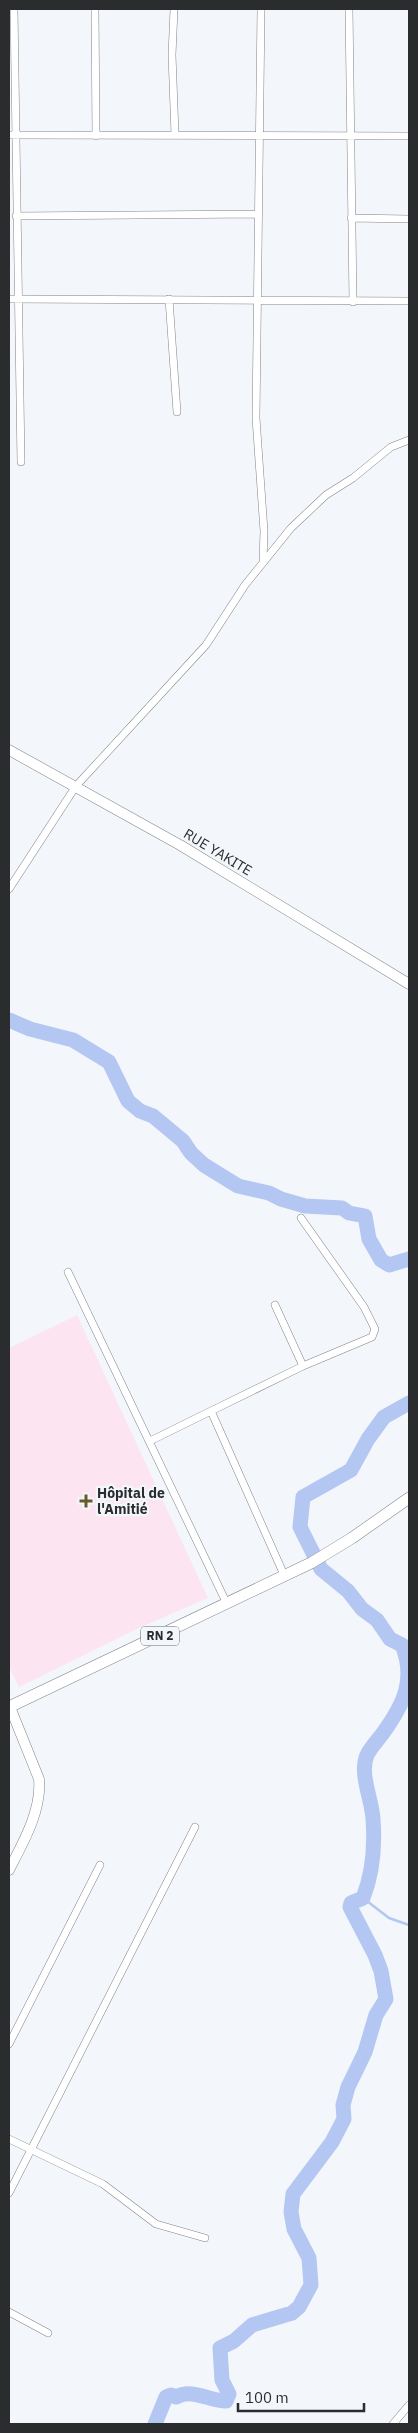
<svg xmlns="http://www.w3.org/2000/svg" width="418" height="2433" font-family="'IBM Plex Sans',sans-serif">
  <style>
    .medical { fill: #fce5f1 }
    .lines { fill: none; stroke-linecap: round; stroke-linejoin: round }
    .stream { stroke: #b3c7f2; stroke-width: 2.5 }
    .river { stroke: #b3c7f2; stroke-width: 15 }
    .street-casing { stroke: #818488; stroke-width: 8 }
    .secondary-casing { stroke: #818488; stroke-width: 11 }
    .primary-casing { stroke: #818488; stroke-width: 12 }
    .street { stroke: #fff; stroke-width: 7 }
    .secondary { stroke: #fff; stroke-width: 10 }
    .primary { stroke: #fff; stroke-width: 11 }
    .poi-dot { fill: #6a5c29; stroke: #f3f7fb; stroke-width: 2 }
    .labels { text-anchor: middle; stroke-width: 4.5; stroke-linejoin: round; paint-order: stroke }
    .shield { fill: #f3f7fb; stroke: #66696b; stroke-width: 1 }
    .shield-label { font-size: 12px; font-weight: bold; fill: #2a2c2d }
    .street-label { font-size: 14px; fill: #2a2c2d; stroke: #f3f7fb }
    .poi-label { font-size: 14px; font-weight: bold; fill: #2a2c2d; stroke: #f3f7fb; text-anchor: start }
  </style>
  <rect width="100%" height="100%" fill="#f3f7fb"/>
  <path class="medical" d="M77,1315L208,1598L139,1628L19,1687L9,1667V1348Z"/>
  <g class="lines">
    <path class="stream" d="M363,1898L389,1918L409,1925"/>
    <path class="river" d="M9,1020L30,1029L73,1040L109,1062L128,1101L140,1111L153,1116L183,1141L191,1153L204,1165L238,1186L269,1193L281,1199L305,1206L342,1208L349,1213L365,1216L369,1239L381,1260L389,1265L409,1259
      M155,2424L166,2397L171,2395L176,2397C193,2388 209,2401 226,2401L229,2394L222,2380L220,2348L234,2341L252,2325L292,2313L299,2307L311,2285L309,2258L294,2229L291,2212L293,2194L332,2142L344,2119L343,2105L348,2087L365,2052L376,2015L386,1999L381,1971L375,1955L350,1907L351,1903L363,1898C373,1873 375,1846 373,1819C372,1799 359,1774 367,1755C371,1747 378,1740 383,1733C404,1704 416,1679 402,1645L390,1639L377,1620L362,1609L348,1591L321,1569L300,1527L303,1497L351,1470L368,1439L384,1417L409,1403"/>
    <defs>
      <path id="street" d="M14,9L21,462
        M95,9L96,136
        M174,9L172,55L175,134
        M261,9L256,418L264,531L263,562
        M349,9L353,302
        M9,135L409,136
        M16,216L257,214
        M351,218L409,219
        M9,299L409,301
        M169,299L177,412
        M9,889L76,786L206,645L245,585L291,528L326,495L353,478L391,447L409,440
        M68,1272L227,1604
        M275,1305L303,1366
        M150,1441L211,1411
        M285,1577L211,1411L303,1366L372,1337L375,1329L364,1307L301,1218
        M9,2044L100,1865
        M9,2139L103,2184L156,2224L205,2238
        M9,2193L195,1827
        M9,2312L48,2333
        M393,2424L409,2405"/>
      <path id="secondary" d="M9,750L180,845L409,984
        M9,1870C23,1843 42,1810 39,1779L10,1707"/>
      <path id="primary" d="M9,1707L311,1563L352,1538L409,1498"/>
    </defs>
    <use href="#street" class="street-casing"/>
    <use href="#secondary" class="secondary-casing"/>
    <use href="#primary" class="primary-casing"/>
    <use href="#street" class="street"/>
    <use href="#secondary" class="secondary"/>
    <use href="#primary" class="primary"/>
  </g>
  <path class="poi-dot" d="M83.5 1493.5h5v5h5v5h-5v5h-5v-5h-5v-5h5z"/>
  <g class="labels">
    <rect class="shield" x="141" y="1626.5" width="38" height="19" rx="4"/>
    <g class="shield-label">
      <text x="160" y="1640">RN 2</text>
    </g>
    <g class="street-label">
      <text transform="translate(218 852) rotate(31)" y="5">RUE YAKITE</text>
    </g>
    <g class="poi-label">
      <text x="97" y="1498">Hôpital de<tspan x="97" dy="16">l'Amitié</tspan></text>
    </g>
  </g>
  <rect width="418" height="2433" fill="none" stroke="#2a2c2d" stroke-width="20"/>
  <path d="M238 2403v8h126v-8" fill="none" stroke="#2a2c2d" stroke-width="2.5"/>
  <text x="245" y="2403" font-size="15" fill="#2a2c2d" stroke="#f3f7fb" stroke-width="4" paint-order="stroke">100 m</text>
</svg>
